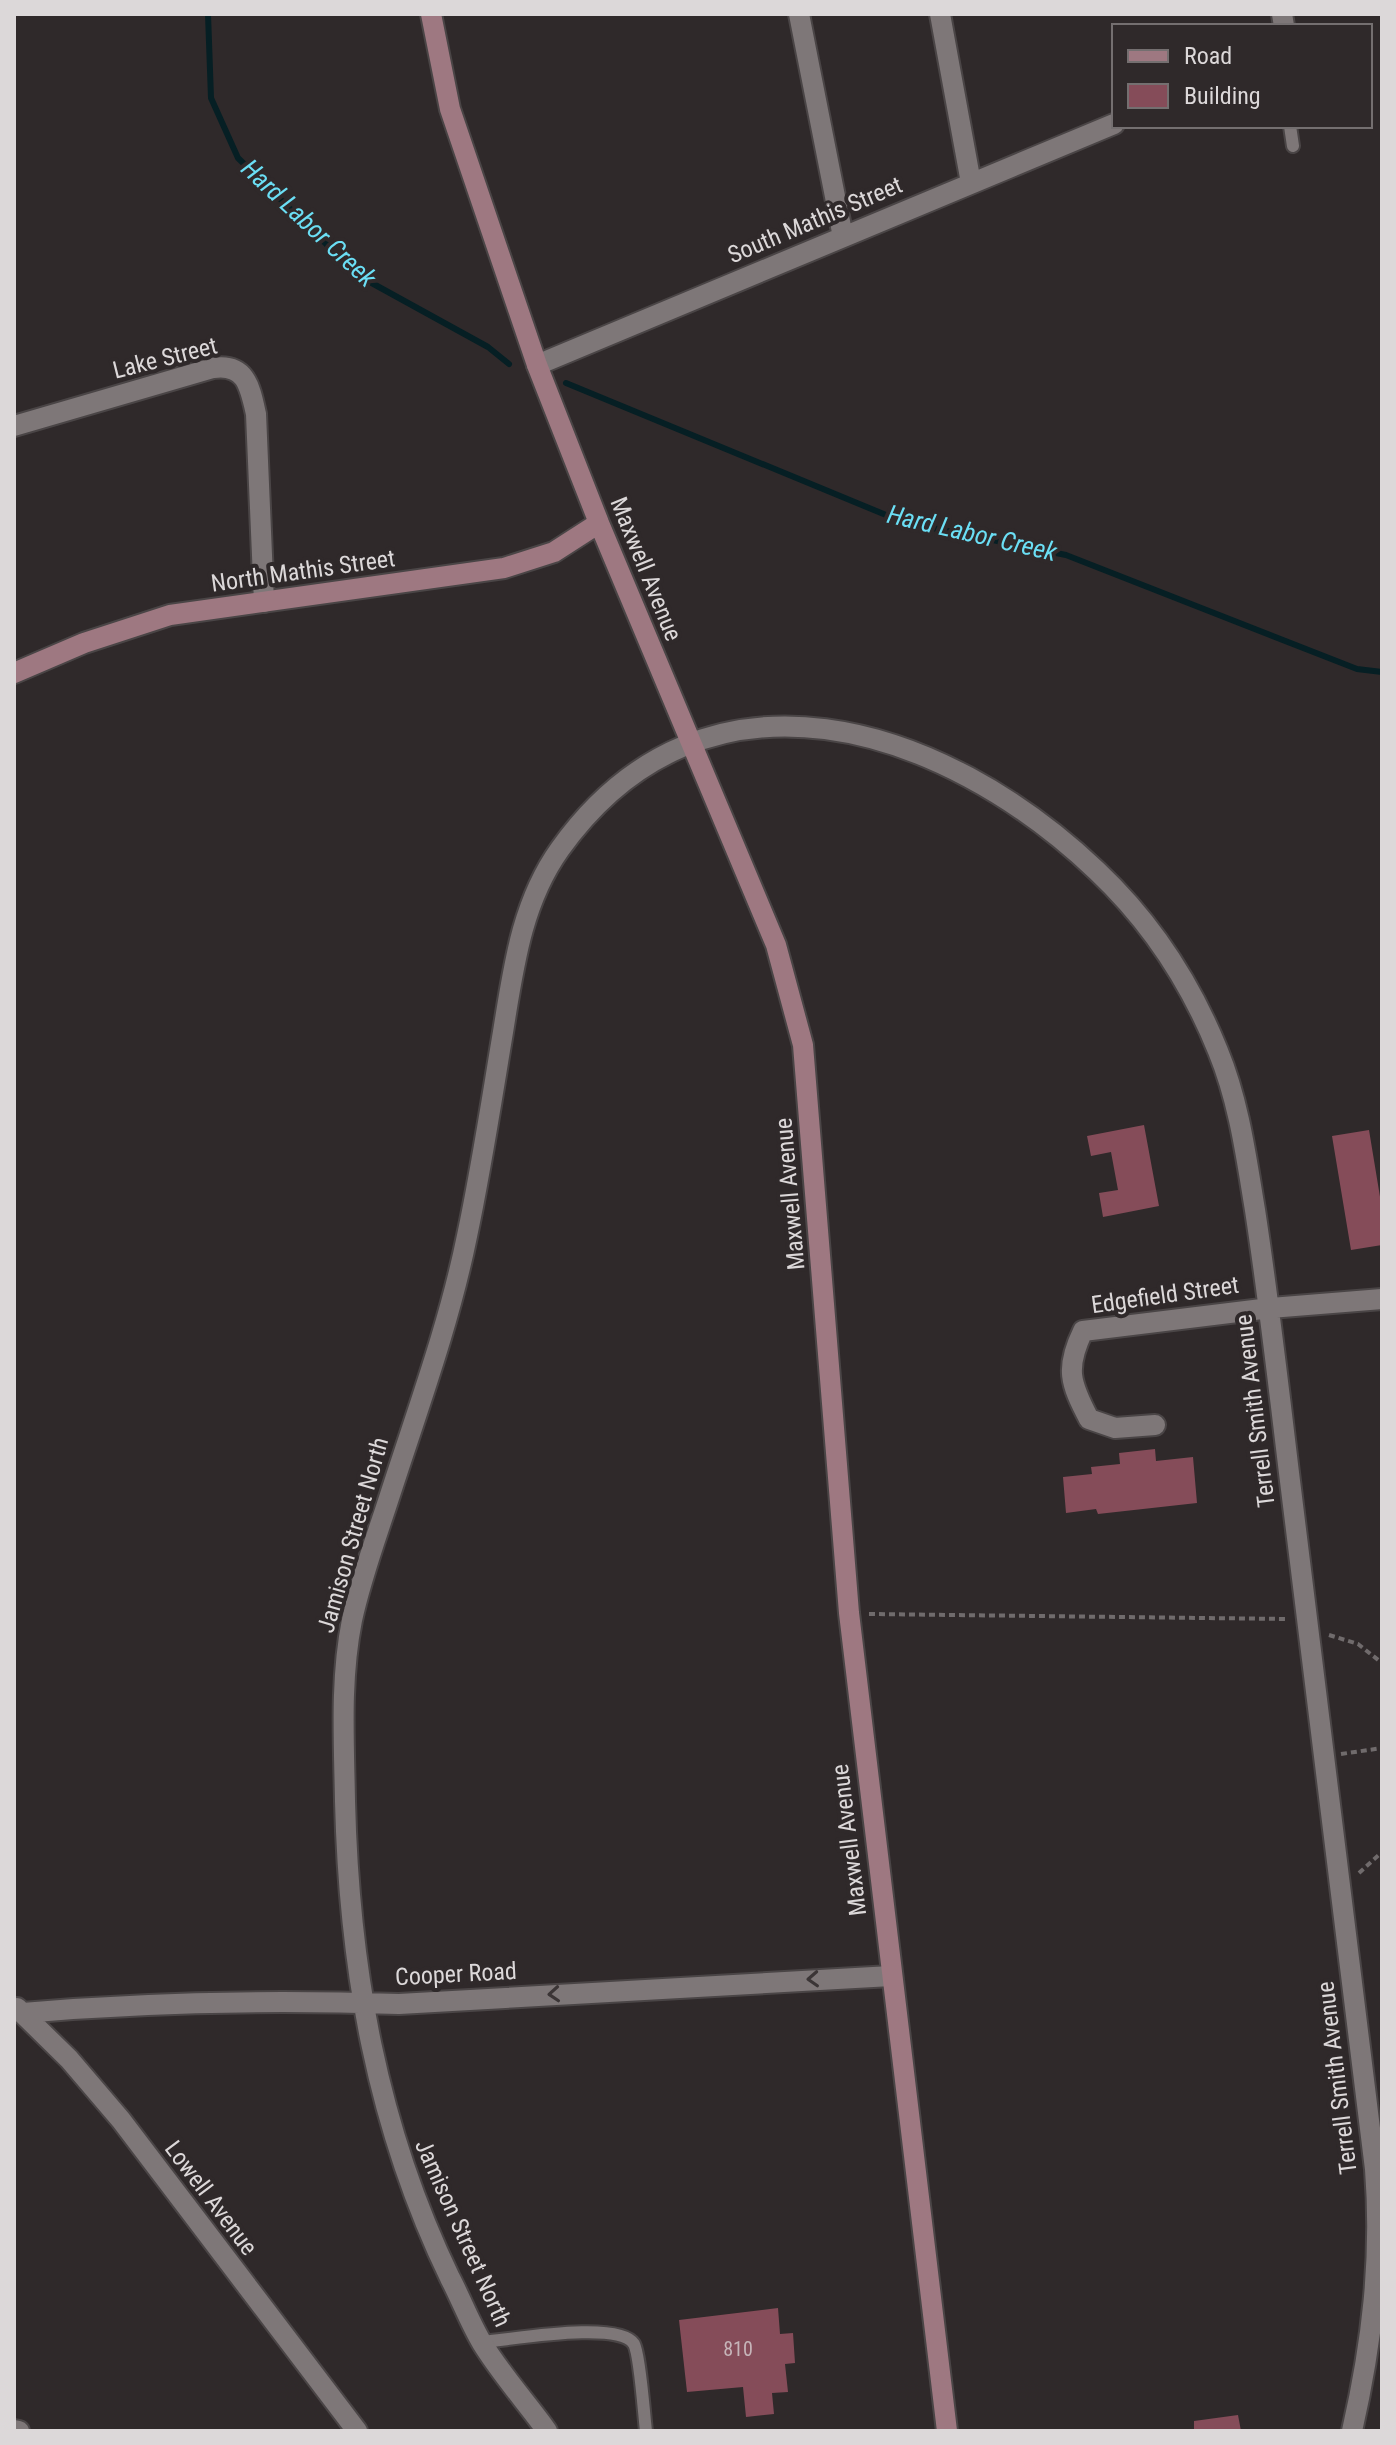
<svg xmlns="http://www.w3.org/2000/svg" width="1396" height="2445" font-family="'Roboto Condensed',sans-serif">
  <style>
    .lines { fill: none; stroke-linecap: round; stroke-linejoin: round }
    .stream { stroke: #061f24; stroke-width: 6 }
    .building { fill: #854c59 }
    .lane-casing { stroke: #4a4546; stroke-width: 16 }
    .street-casing { stroke: #4a4546; stroke-width: 24 }
    .secondary-casing { stroke: #4a4546; stroke-width: 24 }
    .path { stroke: #706b6c; stroke-width: 4; stroke-dasharray: 6 4; stroke-linecap: butt }
    .lane { stroke: #7e7778; stroke-width: 12 }
    .street { stroke: #7e7778; stroke-width: 20 }
    .secondary { stroke: #9e7881; stroke-width: 20 }
    .oneway { stroke: #3b3536 }
    .labels { text-anchor: middle; stroke-width: 8; stroke-linejoin: round; paint-order: stroke }
    .number-label { font-size: 20px; fill: #c6b5b9 }
    .street-label { font-size: 24px; fill: #dcd8d9; stroke: #2f292a }
    .water-label { font-size: 26px; font-style: italic; fill: #6bdff5; stroke: #2f292a }
  </style>
  <rect width="100%" height="100%" fill="#2f292a"/>
  <g class="lines">
    <path class="stream" d="M208,14L211,98L238,158L359,276L488,347L509,364
      M566,383L903,522L1066,555L1357,669L1382,672"/>
  </g>
  <path class="building" d="M1144,1125L1159,1206L1103,1217L1099,1193L1118,1190L1111,1152L1091,1156L1087,1136Z
    M1369,1130L1382,1209V1245L1351,1250L1332,1136Z
    M1155,1449L1156,1461L1193,1457L1197,1503L1098,1514L1096,1509L1066,1513L1063,1477L1092,1474L1091,1467L1120,1464L1119,1453Z
    M778,2308L780,2334L793,2333L795,2363L785,2364L788,2392L772,2393L774,2414L746,2417L743,2387L687,2392L679,2320Z
    M1238,2415L1241,2431H1194V2421Z"/>
  <g class="lines">
    <defs>
      <path id="lane" d="M1290,126L1293,146
        M482,2342C510,2340 619,2320 634,2344C640,2355 644,2415 646,2431"/>
      <path id="street" d="M799,14L843,237
        M940,14L971,183
        M1282,14L1284,26
        M537,365L1114,124
        M14,426L213,368C246,363 250,387 256,414L264,602
        M1155,1425L1115,1428L1089,1419C1070,1383 1065,1368 1083,1331L1270,1308L1382,1299
        M17,2008L69,2059L121,2120L357,2431
        M23,2013C147,2002 274,2000 399,2004L891,1976
        M14,2430L19,2431
        M547,2431C526,2402 501,2374 482,2343C470,2323 461,2299 450,2278C377,2127 349,1968 345,1801C344,1741 340,1680 352,1620C361,1578 376,1538 389,1498C417,1411 449,1325 467,1236C481,1170 491,1104 502,1038C513,972 520,905 560,849C705,646 944,725 1097,871C1150,921 1191,984 1218,1051C1239,1102 1246,1156 1255,1210C1269,1301 1279,1391 1290,1481C1317,1711 1347,1940 1375,2169C1382,2259 1372,2343 1352,2431"/>
      <path id="secondary" d="M431,14L450,109L537,365L599,523L776,945L803,1045L849,1613L947,2431
        M14,673L84,643L170,615L504,568L554,552L599,523"/>
    </defs>
    <use href="#lane" class="lane-casing"/>
    <use href="#street" class="street-casing"/>
    <use href="#secondary" class="secondary-casing"/>
    <path class="path" d="M869,1614L1288,1619
      M1329,1635L1358,1644L1382,1663
      M1341,1754L1382,1748
      M1359,1873L1382,1852"/>
    <use href="#lane" class="lane"/>
    <use href="#street" class="street"/>
    <use href="#secondary" class="secondary"/>
  </g>
  <defs><path id="oneway-chevron" d="M-2-3.5L2.5 0L-2 3.5" fill="none" stroke-width="1.6" stroke-linecap="round" stroke-linejoin="round" transform="scale(2)"/></defs>
  <g class="oneway">
    <use href="#oneway-chevron" transform="translate(813 1979) rotate(177)"/>
    <use href="#oneway-chevron" transform="translate(554 1994) rotate(176)"/>
  </g>
  <g class="labels">
    <g class="number-label">
      <text x="738" y="2356">810</text>
    </g>
    <g class="street-label">
      <text transform="translate(815 220) rotate(-23)" y="8">South Mathis Street</text>
      <text transform="translate(165 358) rotate(-14)" y="8">Lake Street</text>
      <text transform="translate(646 569) rotate(68)" y="8">Maxwell Avenue</text>
      <text transform="translate(303 571) rotate(-8)" y="8">North Mathis Street</text>
      <text transform="translate(790 1194) rotate(-95)" y="8">Maxwell Avenue</text>
      <text transform="translate(1165 1295) rotate(-8)" y="8">Edgefield Street</text>
      <text transform="translate(1255 1411) rotate(-97)" y="8">Terrell Smith Avenue</text>
      <text transform="translate(353 1535) rotate(-74)" y="8">Jamison Street North</text>
      <text transform="translate(849 1840) rotate(-97)" y="8">Maxwell Avenue</text>
      <text transform="translate(456 1974) rotate(-3)" y="8">Cooper Road</text>
      <text transform="translate(1337 2078) rotate(-97)" y="8">Terrell Smith Avenue</text>
      <text transform="translate(211 2198) rotate(53)" y="8">Lowell Avenue</text>
      <text transform="translate(463 2233) rotate(66)" y="8">Jamison Street North</text>
    </g>
    <g class="water-label">
      <text transform="translate(309 223) rotate(43)" y="9">Hard Labor Creek</text>
      <text transform="translate(972 533) rotate(13)" y="9">Hard Labor Creek</text>
    </g>
  </g>
  <rect width="1396" height="2445" fill="none" stroke="#dcd8d9" stroke-width="32"/>
  <rect x="1112" y="24" width="260" height="104" fill="#2f292a" stroke="#746f70" stroke-width="2"/>
  <rect x="1128" y="50" width="40" height="12" fill="#9e7881" stroke="#746f70" stroke-width="2"/>
  <text x="1184" y="64" font-size="24" fill="#dcd8d9">Road</text>
  <rect x="1128" y="84" width="40" height="24" fill="#854c59" stroke="#746f70" stroke-width="2"/>
  <text x="1184" y="104" font-size="24" fill="#dcd8d9">Building</text>
</svg>
